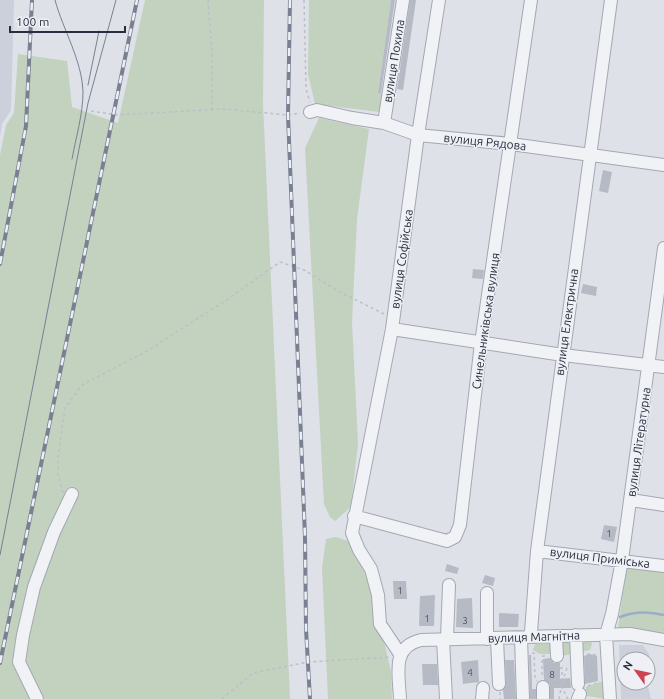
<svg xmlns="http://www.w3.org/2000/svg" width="664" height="699" font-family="Ubuntu,sans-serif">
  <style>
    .built { fill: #ccd0da }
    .green { fill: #c3d1bf }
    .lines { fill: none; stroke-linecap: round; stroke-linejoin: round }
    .stream { stroke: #99adc8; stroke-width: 2.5 }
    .building { fill: #b6bac4 }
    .minor-casing { stroke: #a3a8b2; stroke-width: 14 }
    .path { stroke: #bcbfc6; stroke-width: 1.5; stroke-dasharray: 3 3; stroke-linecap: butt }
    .minor { stroke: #f1f2f6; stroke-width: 12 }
    .tram { stroke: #788091; stroke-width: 1 }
    .rail-casing { stroke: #788091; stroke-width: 4 }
    .rail { stroke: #eef0f5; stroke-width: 2.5; stroke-dasharray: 8; stroke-linecap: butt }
    .labels { text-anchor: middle; stroke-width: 3; stroke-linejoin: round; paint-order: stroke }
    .number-label { font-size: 10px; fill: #4b5260 }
    .street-label { font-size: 12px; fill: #272f3e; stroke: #eef0f5 }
  </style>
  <rect width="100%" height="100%" fill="#dee1e8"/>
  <path class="built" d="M0,0H14L11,110L2,124L0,138Z
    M619,645H643L649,654L650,677H648V659H624V683H647L651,699H621Z"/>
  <path class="green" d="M145,0H264L263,104L290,699H0V155L6,125L14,113L18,54L67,61L72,107L118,123Z
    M309,0H391L378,92L386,94L385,108L379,112L315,104L308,74Z
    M319,118L369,129L357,219L352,322L358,443L351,507L335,521L330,517L324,504L305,148Z
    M336,537L348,541L364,571L373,593L391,672L392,699H328L322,568L326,539Z
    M627,565L664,569V635L632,628H618Z
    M590,639L592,644L590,650L562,656L557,644Z
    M553,643L555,654H540L533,650L535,644Z
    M601,682H606V699L586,696V687Z"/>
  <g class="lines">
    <path class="stream" d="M620,617C635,611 648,611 664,615"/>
  </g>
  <path class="building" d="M391,0H395L381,93H378Z
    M410,0H416L403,90L397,89Z
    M603,170L612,172L608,193L599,191Z
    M473,269L484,270L483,279L472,278Z
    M583,284L597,287L596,296L581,293Z
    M604,525L617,527L614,542L601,539Z
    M447,564L459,568L457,574L445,571Z
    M485,575L495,578L493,586L482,583Z
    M393,581H406L407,599H394Z
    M435,595L434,626H419L420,596Z
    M472,598L473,628L456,627L457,599Z
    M499,613L519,614L518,627H499Z
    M640,652V659H626V653Z
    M590,654L597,656L598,681L585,684L584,656Z
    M529,655H531L532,684V689H536V699H530Z
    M550,658L554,663H560V679L570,678L571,688H554V699H550V684L544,680L543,659Z
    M478,660L479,682L463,684L461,662Z
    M505,660H514L516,699H504L503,690L506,684Z
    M422,664H437L438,685H423Z"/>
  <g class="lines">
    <defs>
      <path id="minor" d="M310,112L317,110L352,118L384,123L418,135L511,144L664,165
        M384,123L403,0
        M392,329L563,355L664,367
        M631,500L664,505
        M354,516L447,541L455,537L460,525L481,343L531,0
        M537,551L664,566
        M576,635L578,684
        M556,637L557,656
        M521,638L528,637L531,632L537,551L611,0
        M521,638L523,699
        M487,639V593
        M497,639L499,684
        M400,654L380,624L378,595L371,569L359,550L352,533L392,329L418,135L439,0
        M543,687V699
        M37,699L19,662L23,635L34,587L54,532L72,494
        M400,699C399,674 391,647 421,640L630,634L664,640
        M446,699L443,639H447L449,585
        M482,699L483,688
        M578,699L580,694
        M610,699L606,635L612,614L622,560L664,248"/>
    </defs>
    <use href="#minor" class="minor-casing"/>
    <path class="path" d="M208,0L212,52V110
      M304,0L306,89L310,102
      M91,111L117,115L223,109L288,115L300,113
      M63,493L58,474V458L65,408L82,385L147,351L225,301L280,262L304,270L338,291L384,314
      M532,653H534L535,678L537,681
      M587,654L597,655
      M542,656H548
      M542,660V678
      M560,668H562V680
      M553,685L561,686L567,668
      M561,686L568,699
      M588,686L600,682
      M500,692V699
      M222,699L253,673L308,662L391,657
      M559,699L561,688"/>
    <use href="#minor" class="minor"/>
    <path class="tram" d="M55,0C63,30 82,60 83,92C83,114 76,137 72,159
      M88,85L99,31
      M0,555L88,103L116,0"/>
    <defs>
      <path id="rail" d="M290,0L288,115L305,537L306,629L310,699
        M0,264L26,126L32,0
        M0,663L137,0"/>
    </defs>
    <use href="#rail" class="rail-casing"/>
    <use href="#rail" class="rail"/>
  </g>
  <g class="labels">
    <g class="number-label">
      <text x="609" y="537">1</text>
      <text x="400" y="594">1</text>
      <text x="427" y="622">1</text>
      <text x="465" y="624">3</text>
      <text x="470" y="676">4</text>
      <text x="552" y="678">8</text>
    </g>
    <g class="street-label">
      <text transform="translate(394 61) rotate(-81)" y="4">вулиця Похила</text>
      <text transform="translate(485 142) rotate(6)" y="4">вулиця Рядова</text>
      <text transform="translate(402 259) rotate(-82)" y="4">вулиця Софійська</text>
      <text transform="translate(486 321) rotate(-82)" y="4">Синельниківська вулиця</text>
      <text transform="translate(567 322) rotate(-82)" y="4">вулиця Електрична</text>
      <text transform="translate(639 442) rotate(-82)" y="4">вулиця Літературна</text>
      <text transform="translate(600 558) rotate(7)" y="4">вулиця Приміська</text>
      <text transform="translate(534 637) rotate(-2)" y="4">вулиця Магнітна</text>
    </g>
  </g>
  <g transform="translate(636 671) rotate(303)"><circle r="19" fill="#eef0f5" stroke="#9ea3ac"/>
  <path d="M0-3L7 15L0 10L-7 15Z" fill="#cd4350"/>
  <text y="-6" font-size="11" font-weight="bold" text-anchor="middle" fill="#272f3e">N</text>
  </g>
  <path d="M10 26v6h115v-6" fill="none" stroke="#272f3e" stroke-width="2"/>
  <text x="16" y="26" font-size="12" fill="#272f3e" stroke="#eef0f5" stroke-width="3" paint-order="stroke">100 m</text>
</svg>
